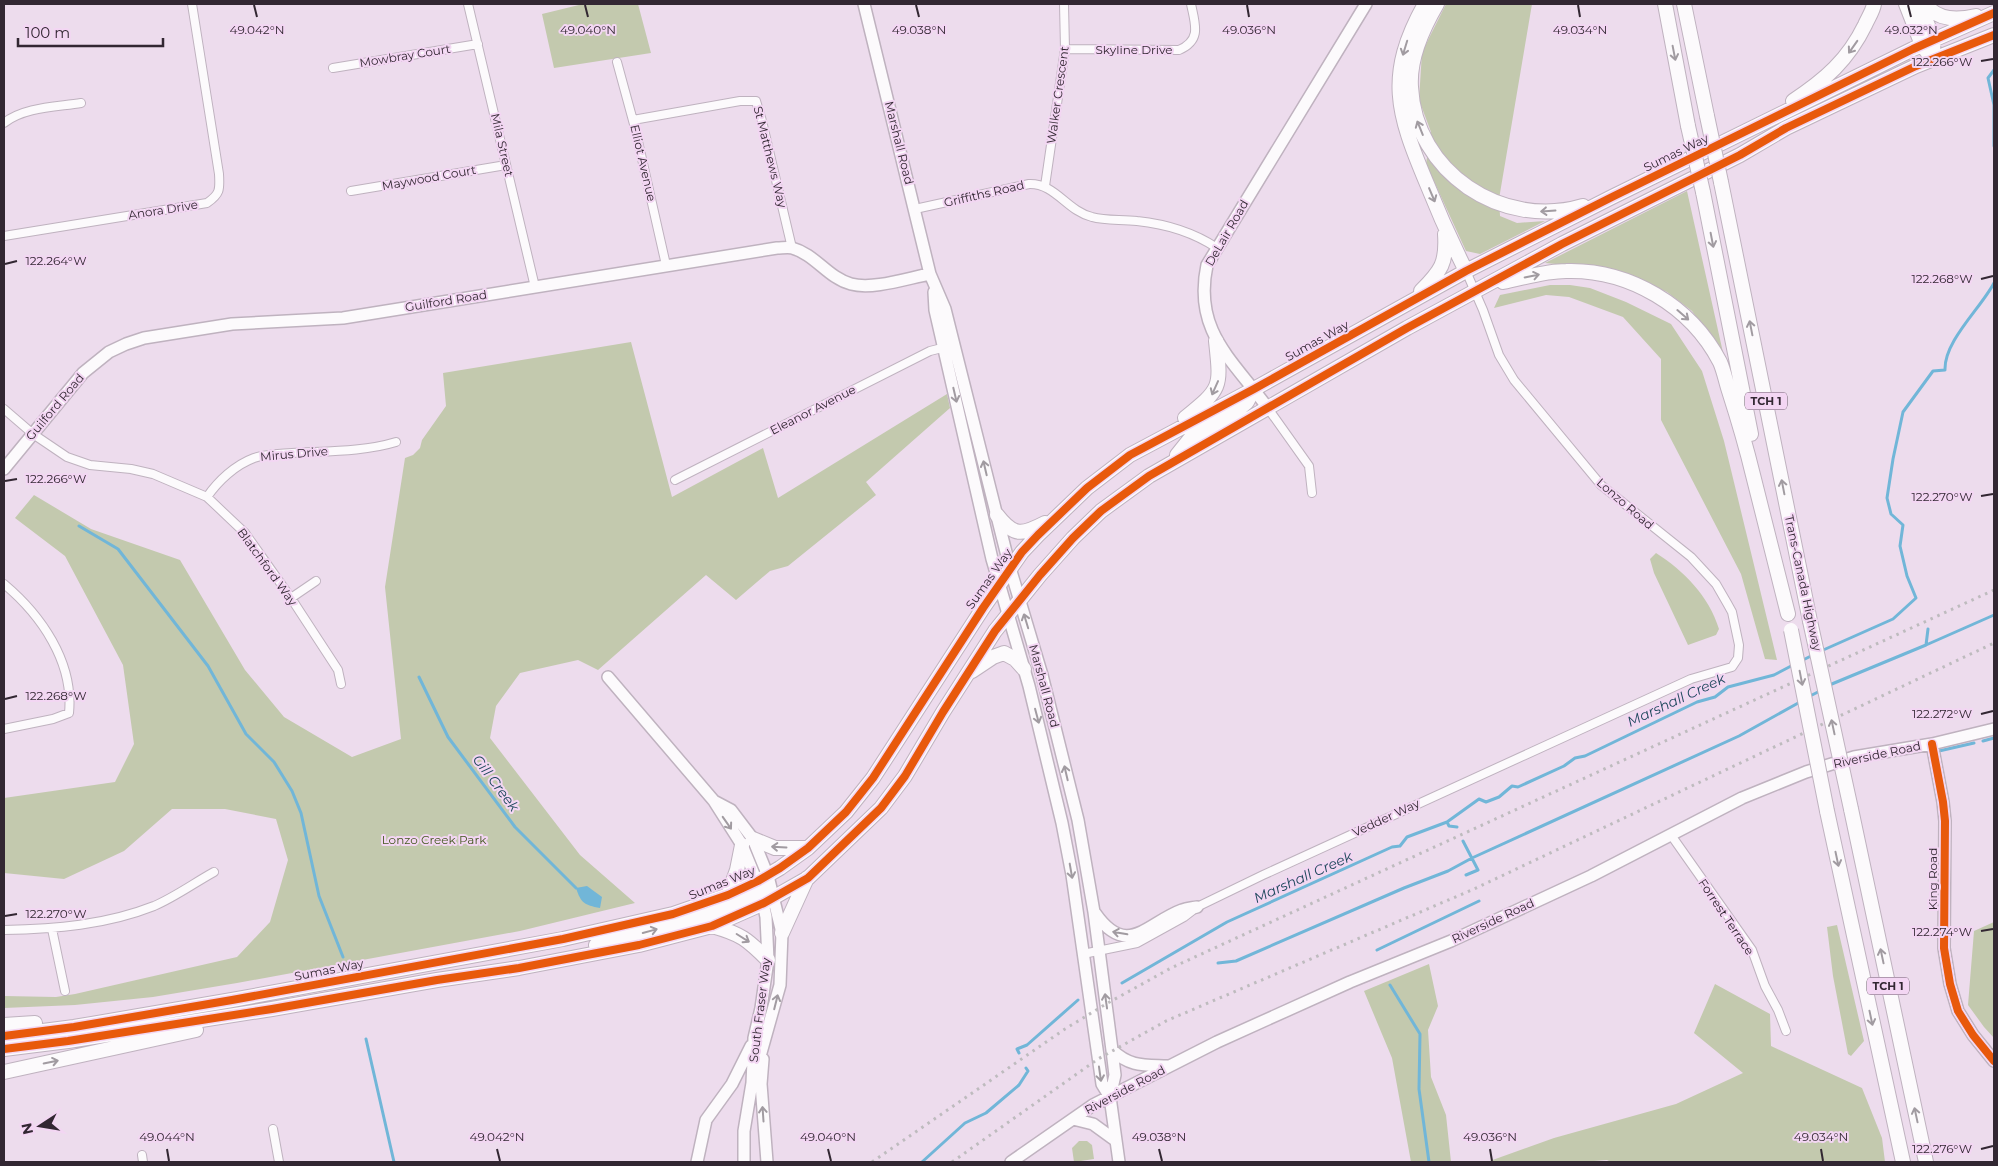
<svg xmlns="http://www.w3.org/2000/svg" width="1998" height="1166" font-family="Montserrat,sans-serif">
  <style>
    .green { fill: #c3c9ae }
    .water { fill: #71b6d8 }
    .lines { fill: none; stroke-linecap: round; stroke-linejoin: round }
    .stream { stroke: #71b6d8; stroke-width: 3 }
    .street-casing { stroke: #bfb2bf; stroke-width: 10 }
    .secondary-casing { stroke: #bfb2bf; stroke-width: 14 }
    .highway-casing { stroke: #bfb2bf; stroke-width: 16 }
    .street { stroke: #fcfafc; stroke-width: 8 }
    .secondary { stroke: #fcfafc; stroke-width: 11 }
    .highway { stroke: #fcfafc; stroke-width: 14 }
    .rail { stroke: #bebbbe; stroke-width: 3; stroke-dasharray: 2.5 5; stroke-linecap: butt }
    .highway-bridge-casing { stroke: #bfb2bf; stroke-width: 16; stroke-linecap: butt }
    .highway-bridge { stroke: #fcfafc; stroke-width: 14 }
    .cycleway-casing { stroke: #f3d6f3; stroke-width: 11 }
    .cycleway { stroke: #e8590c; stroke-width: 8 }
    .oneway { stroke: #a19ba1 }
    .ticks { fill: none; stroke: #322732; stroke-width: 2 }
    .labels { text-anchor: middle; stroke-width: 4; stroke-linejoin: round; paint-order: stroke }
    .shield { fill: #f3d6f3; stroke: #6c5c6c; stroke-width: 1 }
    .shield-label { font-size: 11px; font-weight: bold; fill: #322732 }
    .street-label { font-size: 12px; fill: #322732; stroke: #f3d6f3 }
    .park-label { font-size: 12px; fill: #43581f; stroke: #f3d6f3 }
    .water-label { font-size: 14px; font-style: italic; fill: #1c475a; stroke: #f3d6f3 }
    .ticks-label { font-size: 12px; text-anchor: middle; fill: #322732; stroke: #f3d6f3; stroke-width: 4; stroke-linejoin: round; paint-order: stroke }
  </style>
  <rect width="100%" height="100%" fill="#eddced"/>
  <path class="green" d="M583,4H638L651,53L554,68L542,14Z
    M1446,4H1532L1499,199L1500,216L1517,223L1545,221L1480,254L1466,251L1426,164L1431,132L1419,100L1422,52Z
    M1687,191L1724,357L1692,311L1667,292L1618,270L1545,263Z
    M1550,285H1570L1590,288L1626,302L1671,324L1702,371L1724,441L1777,660L1765,659L1741,574L1661,420V359L1623,317L1569,297L1546,295L1494,308L1500,295Z
    M631,342L672,497L763,448L778,498L947,394L950,408L866,482L876,495L788,566L770,571L736,600L706,575L598,670L578,660L520,673L496,706L490,738L580,855L635,903L520,931L237,983L153,997L75,1005L4,1008V996L56,997L75,994L237,957L270,922L288,860L276,819L225,809H172L124,851L64,879L4,873V798L115,782L134,744L123,665L65,556L15,518L34,495L91,529L180,560L245,670L284,717L352,757L401,739L385,587L405,458L413,455L420,448L422,440L446,406L443,373Z
    M1656,553C1684,571 1709,596 1719,629L1716,635L1688,645L1654,573L1650,559Z
    M1994,922V1038L1984,1027L1968,1005L1974,931Z
    M1837,925L1864,1041L1851,1056L1848,1054L1833,976L1827,927Z
    M1429,964L1438,1006L1428,1030L1431,1077L1446,1115L1451,1162H1411L1392,1058L1364,991Z
    M1715,984L1770,1014L1771,1046L1862,1088L1882,1138L1885,1162H1611L1607,1160L1581,1162H1487L1554,1138L1676,1104L1743,1073L1694,1033Z
    M1079,1141H1087L1092,1145L1094,1159L1074,1162L1072,1148Z"/>
  <path class="water" d="M587,886L602,897L600,908C584,905 581,903 576,888Z"/>
  <g class="lines">
    <path class="stream" d="M1994,70L1988,78L1994,105V146
      M79,526L118,549L208,666L246,734L274,762L292,791L301,813L319,896L343,957
      M1926,645L1994,615
      M1821,651L1893,619L1916,598L1907,576L1900,546L1903,525L1891,514L1887,498L1893,459L1903,412L1933,371L1945,370C1944,341 1981,308 1994,283
      M1801,661L1813,655
      M419,677L448,737L515,827L576,888
      M1827,686L1926,645L1928,629
      M1808,697L1822,690
      M1983,741L1994,738
      M1939,751L1974,743
      M1447,822L1449,826L1457,827
      M1463,841L1478,870L1466,875
      M1377,950L1479,901
      M1218,963L1236,961L1404,888L1448,871L1472,858L1739,736L1800,702
      M1122,983L1227,922L1392,847L1400,846L1407,837L1447,822L1479,799L1486,802L1499,797L1512,786L1518,787L1564,766L1575,758L1585,756L1697,702L1715,697L1728,687L1774,675L1793,665
      M1390,985L1420,1034L1419,1089L1429,1162
      M366,1039L394,1162
      M1019,1053L1017,1049L1027,1045L1078,1000
      M922,1162L965,1123L986,1113L1019,1085L1028,1071L1026,1068"/>
    <defs>
      <path id="street" d="M468,4L535,287
        M1065,49L1179,50C1202,40 1195,24 1191,4
        M617,62L635,128L666,265
        M333,68L478,44
        M633,120L740,101H756L762,121L792,248
        M4,123C24,107 57,107 81,103
        M1045,186L1065,49L1064,4
        M351,191L506,165
        M915,209L1029,184C1055,183 1067,211 1092,217C1106,221 1122,219 1137,221C1166,224 1193,232 1217,248
        M4,236L207,203C220,194 220,190 219,174L192,4
        M1267,407L1309,466L1312,493
        M4,409L33,434L67,457L90,465L131,469L153,474L207,497L245,533L291,598L338,670L341,684
        M675,480L930,351L946,347
        M207,497C218,481 235,465 254,458C266,454 280,454 292,453C327,451 363,452 396,442
        M4,584C41,615 74,662 69,713L53,719L4,729
        M291,598L316,581
        M1671,835L1752,950L1765,986L1778,1010L1786,1031
        M52,929L65,991
        M4,930C55,929 106,925 154,906C175,897 194,883 214,872
        M1083,954L1137,943L1184,917L1197,907L1263,875L1691,679L1732,667L1738,658L1739,645L1732,612L1727,603L1716,584L1691,557L1601,485L1514,380L1499,355L1483,310L1466,271
        M273,1129L279,1162
        M142,1155L143,1162"/>
      <path id="secondary" d="M864,4L930,274L945,309L1010,568L1042,675L1078,820L1094,912L1112,1050L1115,1075L1110,1097L1119,1162
        M934,292L935,310L992,559L1029,686L1062,823L1072,875L1102,1084L1110,1097
        M1267,407C1232,359 1193,331 1207,265L1366,4
        M4,469L83,373L109,352L126,344L144,338L232,324L343,318L777,248C782,248 788,247 792,248C815,254 828,278 851,284C873,290 908,278 930,274
        M608,677L714,801L742,845L760,889L766,917L768,960L761,1008L754,1038L752,1083L744,1131V1162
        M1932,744L1943,802L1945,821L1944,948L1950,984L1958,1011L1973,1035L1994,1061
        M714,801L731,810L753,839L768,876L782,933L780,985L757,1067
        M1095,913C1127,959 1147,923 1182,910C1187,908 1192,908 1197,907
        M1112,1050C1130,1067 1144,1065 1167,1066
        M763,1059L761,1084L767,1162
        M1073,1119L1093,1124L1115,1140
        M697,1162L706,1120L732,1084L751,1046
        M1011,1162L1093,1105L1217,1042L1350,982L1451,941L1591,876L1742,798L1806,772L1854,757L1932,744L1994,729"/>
      <path id="highway" d="M1425,4C1385,75 1397,113 1427,184C1439,214 1452,243 1466,271
        M1437,4C1423,28 1409,58 1411,87C1415,172 1502,230 1583,206
        M1665,4L1688,126
        M1684,4L1707,116
        M1906,4L1922,45L1928,53
        M1919,4L1934,40L1933,49
        M1925,4C1938,21 1958,20 1976,16
        M1793,101C1825,80 1848,60 1865,25C1868,18 1873,11 1874,4
        M1721,182L1810,621
        M1703,192L1751,434
        M1503,282C1523,278 1545,271 1566,271C1629,269 1691,306 1720,362C1724,371 1726,382 1729,391C1738,419 1746,446 1753,475C1765,521 1776,568 1788,614
        M1421,291C1441,271 1447,263 1445,234
        M1185,418C1222,388 1221,388 1216,341
        M1177,455L1193,435L1241,407L1247,402L1254,389
        M997,515C1014,537 1022,535 1045,523
        M972,671L993,657L1004,653L1015,659L1024,669
        M1851,809L1926,1162
        M1827,811L1903,1162
        M753,839L775,848H808
        M728,895L737,870L742,845
        M712,926C741,934 747,939 768,960
        M782,933L807,878
        M596,945C643,933 725,918 761,887
        M4,1025L35,1023
        M4,1036L74,1027L232,1000L563,939L673,914L728,895L758,881L780,868L808,848L846,812L873,778L983,608L1022,552L1038,535L1087,488L1130,455L1254,389L1466,271L1612,197L1913,49L1994,13
        M4,1049L68,1041L272,1009L437,980L519,968L639,945L712,926L764,903L808,878L881,808L905,776L943,712L995,631L1040,575L1073,538L1101,511L1149,476L1407,328L1562,244L1740,155L1786,128L1916,66L1994,35
        M4,1072L196,1030"/>
    </defs>
    <use href="#street" class="street-casing"/>
    <use href="#secondary" class="secondary-casing"/>
    <use href="#highway" class="highway-casing"/>
    <use href="#street" class="street"/>
    <use href="#secondary" class="secondary"/>
    <use href="#highway" class="highway"/>
    <path class="rail" d="M872,1162L1065,1029L1106,1004L1171,968L1994,590
      M952,1162L1098,1059L1166,1021L1474,889L1994,643"/>
    <defs>
      <path id="highway-bridge" d="M1707,116L1721,182
        M1688,126L1703,192
        M1810,621L1851,809
        M1791,630L1827,811"/>
    </defs>
    <use href="#highway-bridge" class="highway-bridge-casing"/>
    <use href="#highway-bridge" class="highway-bridge"/>
    <defs>
      <path id="cycleway" d="M1932,744L1943,802L1945,821L1944,948L1950,984L1958,1011L1973,1035L1994,1061
        M4,1036L74,1027L232,1000L563,939L673,914L728,895L758,881L780,868L808,848L846,812L873,778L983,608L1022,552L1038,535L1087,488L1130,455L1254,389L1466,271L1612,197L1913,49L1994,13
        M4,1049L68,1041L272,1009L437,980L519,968L639,945L712,926L764,903L808,878L881,808L905,776L943,712L995,631L1040,575L1073,538L1101,511L1149,476L1407,328L1562,244L1740,155L1786,128L1916,66L1994,35"/>
    </defs>
    <use href="#cycleway" class="cycleway-casing"/>
    <use href="#cycleway" class="cycleway"/>
  </g>
  <defs><path id="oneway-shaft" d="M-6 0H5M1.5-3L5.5 0L1.5 3" fill="none" stroke-width="1.6" stroke-linecap="round" stroke-linejoin="round" transform="scale(1.25)"/></defs>
  <g class="oneway">
    <use href="#oneway-shaft" transform="translate(1853 47) rotate(125)"/>
    <use href="#oneway-shaft" transform="translate(1405 48) rotate(107)"/>
    <use href="#oneway-shaft" transform="translate(1674 53) rotate(79)"/>
    <use href="#oneway-shaft" transform="translate(1420 128) rotate(-112)"/>
    <use href="#oneway-shaft" transform="translate(1432 195) rotate(67)"/>
    <use href="#oneway-shaft" transform="translate(1548 211) rotate(176)"/>
    <use href="#oneway-shaft" transform="translate(1712 240) rotate(79)"/>
    <use href="#oneway-shaft" transform="translate(1532 276) rotate(-11)"/>
    <use href="#oneway-shaft" transform="translate(1683 315) rotate(41)"/>
    <use href="#oneway-shaft" transform="translate(1751 328) rotate(-101)"/>
    <use href="#oneway-shaft" transform="translate(1215 388) rotate(114)"/>
    <use href="#oneway-shaft" transform="translate(955 395) rotate(77)"/>
    <use href="#oneway-shaft" transform="translate(985 468) rotate(-103)"/>
    <use href="#oneway-shaft" transform="translate(1783 487) rotate(-101)"/>
    <use href="#oneway-shaft" transform="translate(1026 621) rotate(-107)"/>
    <use href="#oneway-shaft" transform="translate(1801 678) rotate(79)"/>
    <use href="#oneway-shaft" transform="translate(1037 716) rotate(75)"/>
    <use href="#oneway-shaft" transform="translate(1833 727) rotate(-102)"/>
    <use href="#oneway-shaft" transform="translate(1066 773) rotate(-103)"/>
    <use href="#oneway-shaft" transform="translate(727 823) rotate(55)"/>
    <use href="#oneway-shaft" transform="translate(779 847) rotate(-177)"/>
    <use href="#oneway-shaft" transform="translate(1837 859) rotate(78)"/>
    <use href="#oneway-shaft" transform="translate(1071 871) rotate(80)"/>
    <use href="#oneway-shaft" transform="translate(650 931) rotate(-15)"/>
    <use href="#oneway-shaft" transform="translate(1120 933) rotate(-170)"/>
    <use href="#oneway-shaft" transform="translate(743 938) rotate(32)"/>
    <use href="#oneway-shaft" transform="translate(1882 956) rotate(-102)"/>
    <use href="#oneway-shaft" transform="translate(1106 1001) rotate(-98)"/>
    <use href="#oneway-shaft" transform="translate(776 1002) rotate(-76)"/>
    <use href="#oneway-shaft" transform="translate(1871 1018) rotate(78)"/>
    <use href="#oneway-shaft" transform="translate(51 1062) rotate(-12)"/>
    <use href="#oneway-shaft" transform="translate(1100 1074) rotate(82)"/>
    <use href="#oneway-shaft" transform="translate(763 1114) rotate(-94)"/>
    <use href="#oneway-shaft" transform="translate(1916 1115) rotate(-102)"/>
  </g>
  <path class="ticks" d="M254,5L257,17M585,5L588,17M916,5L919,17M1247,5L1249,17M1578,5L1580,17M1908,5L1911,17M1981,61L1993,59M5,264L17,261M1981,279L1993,276M5,481L17,479M1981,496L1993,494M5,699L17,696M1981,714L1993,711M5,916L17,914M1981,931L1993,929M167,1149L169,1161M497,1149L500,1161M828,1149L831,1161M1159,1149L1162,1161M1490,1149L1492,1161M1821,1149L1823,1161M1981,1149L1993,1146"/>
  <g class="labels">
    <g class="shield">
      <rect x="1745" y="392.5" width="42" height="17" rx="4"/>
      <rect x="1867" y="977.5" width="42" height="17" rx="4"/>
    </g>
    <g class="shield-label">
      <text x="1766" y="405">TCH 1</text>
      <text x="1888" y="990">TCH 1</text>
    </g>
    <g class="street-label">
      <text x="1134" y="54">Skyline Drive</text>
      <text transform="translate(405 56) rotate(-9)" y="4">Mowbray Court</text>
      <text transform="translate(1058 95) rotate(-82)" y="4">Walker Crescent</text>
      <text transform="translate(899 143) rotate(76)" y="4">Marshall Road</text>
      <text transform="translate(502 145) rotate(77)" y="4">Mila Street</text>
      <text transform="translate(1676 153) rotate(-26)" y="4">Sumas Way</text>
      <text transform="translate(770 157) rotate(76)" y="4">St Matthews Way</text>
      <text transform="translate(643 163) rotate(77)" y="4">Elliot Avenue</text>
      <text transform="translate(429 178) rotate(-10)" y="4">Maywood Court</text>
      <text transform="translate(984 194) rotate(-13)" y="4">Griffiths Road</text>
      <text transform="translate(163 210) rotate(-9)" y="4">Anora Drive</text>
      <text transform="translate(1227 233) rotate(-60)" y="4">DeLair Road</text>
      <text transform="translate(446 301) rotate(-9)" y="4">Guilford Road</text>
      <text transform="translate(1317 341) rotate(-29)" y="4">Sumas Way</text>
      <text transform="translate(55 407) rotate(-50)" y="4">Guilford Road</text>
      <text transform="translate(813 410) rotate(-27)" y="4">Eleanor Avenue</text>
      <text transform="translate(294 454) rotate(-5)" y="4">Mirus Drive</text>
      <text transform="translate(1625 504) rotate(41)" y="4">Lonzo Road</text>
      <text transform="translate(267 567) rotate(54)" y="4">Blatchford Way</text>
      <text transform="translate(989 579) rotate(-55)" y="4">Sumas Way</text>
      <text transform="translate(1803 583) rotate(78)" y="4">Trans-Canada Highway</text>
      <text transform="translate(1044 686) rotate(75)" y="4">Marshall Road</text>
      <text transform="translate(1877 755) rotate(-12)" y="4">Riverside Road</text>
      <text transform="translate(1386 818) rotate(-25)" y="4">Vedder Way</text>
      <text transform="translate(1933 879) rotate(-90)" y="4">King Road</text>
      <text transform="translate(722 883) rotate(-22)" y="4">Sumas Way</text>
      <text transform="translate(1726 917) rotate(56)" y="4">Forrest Terrace</text>
      <text transform="translate(1493 921) rotate(-25)" y="4">Riverside Road</text>
      <text transform="translate(329 970) rotate(-11)" y="4">Sumas Way</text>
      <text transform="translate(760 1010) rotate(-83)" y="4">South Fraser Way</text>
      <text transform="translate(1125 1090) rotate(-28)" y="4">Riverside Road</text>
    </g>
    <g class="park-label">
      <text x="434" y="844">Lonzo Creek Park</text>
    </g>
    <g class="water-label">
      <text transform="translate(1676 700) rotate(-25)" y="5">Marshall Creek</text>
      <text transform="translate(496 783) rotate(53)" y="5">Gill Creek</text>
      <text transform="translate(1303 877) rotate(-24)" y="5">Marshall Creek</text>
    </g>
  </g>
  <g class="ticks-label">
    <text x="257" y="34">49.042°N</text>
    <text x="588" y="34">49.040°N</text>
    <text x="919" y="34">49.038°N</text>
    <text x="1249" y="34">49.036°N</text>
    <text x="1580" y="34">49.034°N</text>
    <text x="1911" y="34">49.032°N</text>
    <text x="1942" y="66">122.266°W</text>
    <text x="56" y="265">122.264°W</text>
    <text x="1942" y="283">122.268°W</text>
    <text x="56" y="483">122.266°W</text>
    <text x="1942" y="501">122.270°W</text>
    <text x="56" y="700">122.268°W</text>
    <text x="1942" y="718">122.272°W</text>
    <text x="56" y="918">122.270°W</text>
    <text x="1942" y="936">122.274°W</text>
    <text x="167" y="1141">49.044°N</text>
    <text x="497" y="1141">49.042°N</text>
    <text x="828" y="1141">49.040°N</text>
    <text x="1159" y="1141">49.038°N</text>
    <text x="1490" y="1141">49.036°N</text>
    <text x="1821" y="1141">49.034°N</text>
    <text x="1942" y="1153">122.276°W</text>
  </g>
  <rect width="1998" height="1166" fill="none" stroke="#322732" stroke-width="10"/>
  <g transform="translate(40 1126) rotate(258)" stroke="#f3d6f3" stroke-width="4" paint-order="stroke">
  <path d="M0-4L9 19L0 12L-9 19Z" fill="#322732"/>
  <text y="-8" font-size="14" font-weight="bold" text-anchor="middle" fill="#322732">N</text>
  </g>
  <path d="M18 38v8h145v-8" fill="none" stroke="#322732" stroke-width="2.5"/>
  <text x="25" y="38" font-size="15" fill="#322732" stroke="#f3d6f3" stroke-width="4" paint-order="stroke">100 m</text>
</svg>
